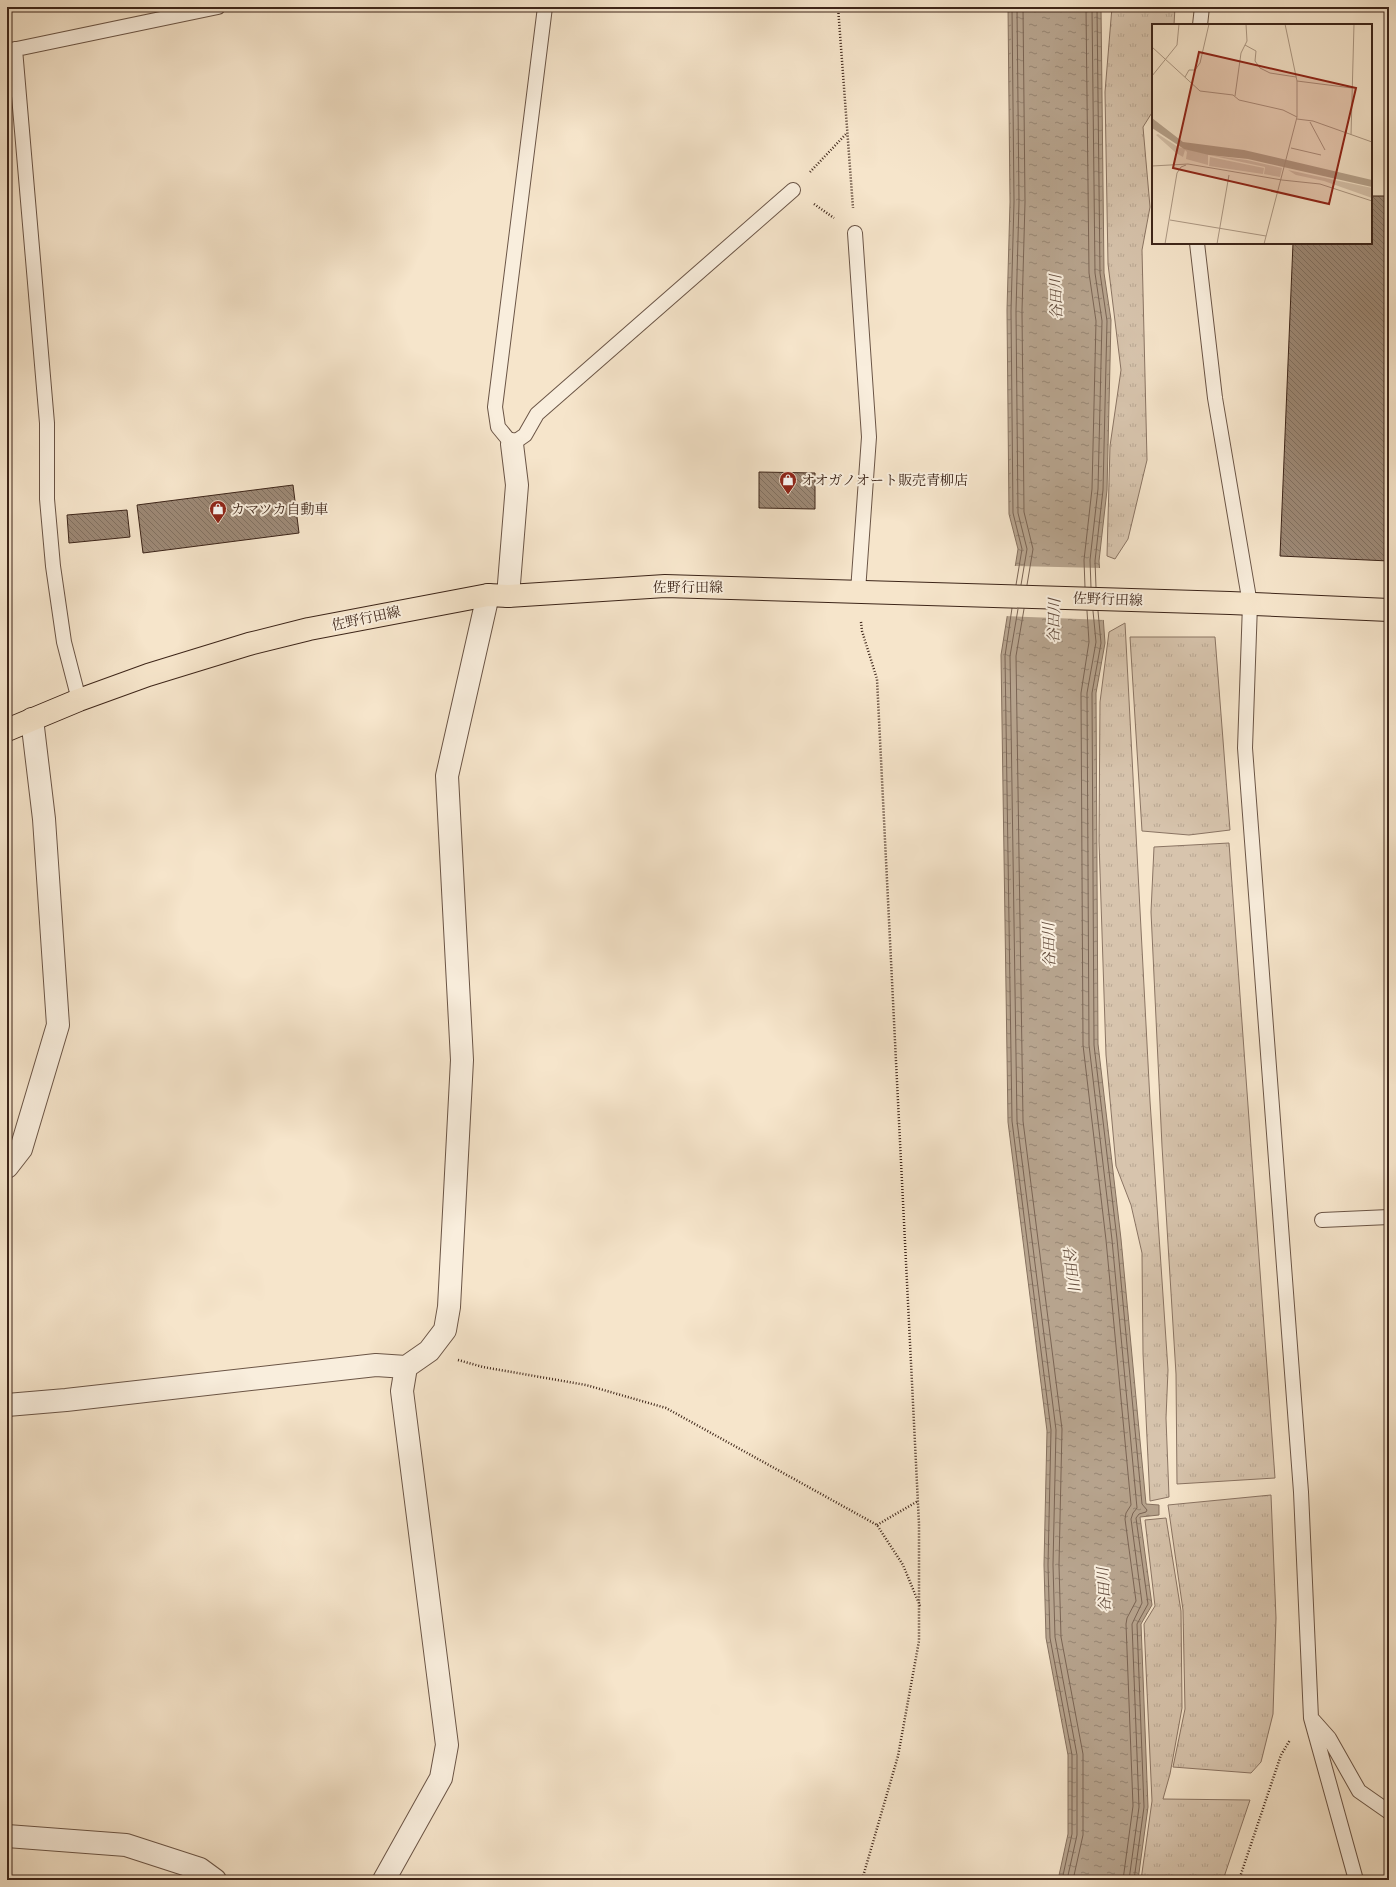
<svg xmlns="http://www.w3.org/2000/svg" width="1396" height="1887" font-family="'Sorts Mill Goudy','Noto Serif JP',serif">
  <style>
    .grass { fill: url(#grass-tufts); stroke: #8a7463 }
    .water { fill: url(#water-ripples); stroke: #86715f }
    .pier { fill: #f6e5cb }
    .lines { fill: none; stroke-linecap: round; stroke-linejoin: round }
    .shore { stroke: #7a6454; stroke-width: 1 }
    .building { fill: url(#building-back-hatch); stroke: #3d2519 }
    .service-casing { stroke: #6b5546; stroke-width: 16 }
    .minor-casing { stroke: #6b5546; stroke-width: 24 }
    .primary-casing { stroke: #3d2519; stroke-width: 24 }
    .path { stroke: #3d2519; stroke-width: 2.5; stroke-dasharray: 1 2; stroke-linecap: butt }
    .service { stroke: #f9eedd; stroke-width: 14 }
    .minor { stroke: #f9eedd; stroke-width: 22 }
    .primary { stroke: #f6e5cb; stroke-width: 22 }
    .labels { text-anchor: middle; stroke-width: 4; stroke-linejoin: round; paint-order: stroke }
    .poi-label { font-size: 14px; fill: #3d2519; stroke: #f9eedd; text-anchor: start }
    .street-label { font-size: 14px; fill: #3d2519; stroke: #f9eedd }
    .water-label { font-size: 15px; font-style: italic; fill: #624b3c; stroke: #f9eedd }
    .inset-road { fill: none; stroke: #ac9884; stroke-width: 1 }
    .view { fill: #8f2418; fill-opacity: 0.15; stroke: #8f2418; stroke-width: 2 }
    .inset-edge { fill: none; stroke: #3d2519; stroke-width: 2 }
  </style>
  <defs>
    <pattern id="grass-tufts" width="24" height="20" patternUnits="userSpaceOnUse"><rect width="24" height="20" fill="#d7c4ad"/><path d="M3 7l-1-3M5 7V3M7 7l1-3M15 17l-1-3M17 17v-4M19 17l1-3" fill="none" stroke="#b9a894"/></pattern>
    <pattern id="water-ripples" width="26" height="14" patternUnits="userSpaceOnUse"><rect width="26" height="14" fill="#b7a48e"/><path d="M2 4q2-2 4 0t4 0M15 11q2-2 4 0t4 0" fill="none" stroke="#968573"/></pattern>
    <pattern id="building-back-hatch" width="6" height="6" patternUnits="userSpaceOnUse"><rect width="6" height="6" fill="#9d8976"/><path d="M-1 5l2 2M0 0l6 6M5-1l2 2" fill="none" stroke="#817060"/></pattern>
  </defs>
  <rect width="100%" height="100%" fill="#f6e5cb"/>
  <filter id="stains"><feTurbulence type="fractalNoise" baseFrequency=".005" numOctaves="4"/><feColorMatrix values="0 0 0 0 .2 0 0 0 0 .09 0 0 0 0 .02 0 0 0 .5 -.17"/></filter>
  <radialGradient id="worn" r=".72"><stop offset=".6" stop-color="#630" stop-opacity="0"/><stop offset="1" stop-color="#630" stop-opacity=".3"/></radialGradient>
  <path class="grass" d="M1112,7H1175L1174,25H1153V111L1143,127L1150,207L1142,250L1147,460L1128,539L1115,559L1107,556L1110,446L1121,370L1108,264L1105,92Z
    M1125,623L1150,1101L1168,1370L1166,1418L1169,1497L1150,1501L1143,1354L1142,1253L1131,1205L1116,1166L1106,1055L1099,841L1100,702L1109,632Z
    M1130,637H1215L1230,830L1189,835L1142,831Z
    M1229,843L1275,1478L1177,1484L1176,1374L1162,1146L1151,912L1154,847Z
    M1271,1495L1276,1618L1273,1714L1261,1762L1251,1773L1173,1767L1185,1709L1183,1610L1168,1505Z
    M1166,1518L1181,1611L1182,1708L1170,1774L1163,1799L1250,1800L1223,1880H1141L1152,1801L1144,1624L1155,1606L1145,1520Z"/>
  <path class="water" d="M1008,7H1101L1104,273L1111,320L1107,490L1099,561L1105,643L1096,693L1098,1044L1121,1239L1146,1504L1159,1505V1515L1140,1517L1152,1605L1141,1624L1148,1807L1138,1880H1058L1068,1834V1755L1046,1638L1044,1565L1047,1431L1008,1122L1001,655L1018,549L1009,514L1007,310L1010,202Z"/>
  <path class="pier" d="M1013,566L1101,568L1105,620L1005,616Z"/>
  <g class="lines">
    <path class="shore" d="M1012,7L1014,202L1011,311L1013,513L1022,549L1016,585
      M1017,7L1019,202L1016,311L1018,513L1027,549L1021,585
      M1023,7L1025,202L1022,311L1024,512L1033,549L1027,585
      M1085,587L1084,560L1092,489L1096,321L1089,273L1086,7
      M1091,587L1090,560L1098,489L1102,321L1095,273L1092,7
      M1096,587L1095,561L1103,490L1107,321L1100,273L1097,7
      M1012,608L1005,656L1012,1121L1051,1430L1048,1565L1050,1638L1072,1755V1834L1062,1880
      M1018,609L1010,656L1017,1121L1056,1430L1053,1565L1055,1637L1077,1755V1835L1067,1880
      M1024,609L1016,656L1023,1121L1062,1429L1059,1565L1061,1637L1083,1754V1835L1073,1880
      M1087,611L1089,642L1081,693L1083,1045L1106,1240L1131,1505L1126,1513L1125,1519L1136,1601L1127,1618L1126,1624L1133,1806L1123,1880
      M1093,611L1096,642L1087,693L1089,1045L1112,1240L1137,1508L1133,1513L1131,1519L1142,1603L1132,1624L1139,1807L1129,1880
      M1098,611L1101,643L1092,693L1094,1045L1117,1239L1142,1504L1147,1510L1146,1512L1139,1514L1136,1518L1148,1604L1137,1624L1144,1807L1134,1880"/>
  </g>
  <path class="building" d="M1371,196H1389V561L1280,556L1293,243H1371Z
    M759,472L815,473V509L759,508Z
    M293,485L299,533L143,553L137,505Z
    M127,510L130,537L69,543L67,515Z"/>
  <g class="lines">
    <defs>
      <path id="service" d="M545,7L495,407L498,427L512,444L525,435L537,414L793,190
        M1200,25L1202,7
        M15,49L47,423V499L53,566L64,642L79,700
        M7,51L218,7
        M855,233L869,437L858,591
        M1197,243L1215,398L1250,604L1245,748L1301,1492L1311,1718L1356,1880
        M1322,1220L1389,1217
        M1313,1720L1329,1738L1359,1791L1389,1812"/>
      <path id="minor" d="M508,596L517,485L512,444
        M7,1167L21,1149L58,1025L44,819L32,719
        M7,1405L66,1400L376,1365L406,1367
        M7,1836L126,1845L200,1869L215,1880
        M384,1880L441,1778L447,1745L402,1391L406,1367L429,1351L445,1330L449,1307L462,1060L447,776L488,595"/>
      <path id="primary" d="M7,730L79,700L148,675L249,644L309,629L488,595L508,596L665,586L1230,603L1389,610"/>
    </defs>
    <use href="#service" class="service-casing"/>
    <use href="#minor" class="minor-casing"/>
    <use href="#primary" class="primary-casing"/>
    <path class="path" d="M838,7L853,208
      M810,172L846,134
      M814,204L834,218
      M861,622L862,631L877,679L919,1524V1641L898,1756L862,1880
      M458,1360L483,1367L586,1385L666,1408L877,1525L903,1565L920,1606
      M877,1525L918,1501
      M1239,1880L1281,1755L1290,1740"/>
    <use href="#service" class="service"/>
    <use href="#minor" class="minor"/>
    <use href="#primary" class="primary"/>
  </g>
  <defs>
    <symbol id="shop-pin" viewBox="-11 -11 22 30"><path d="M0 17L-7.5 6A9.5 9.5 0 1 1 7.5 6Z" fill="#8f2418" stroke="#f9eedd"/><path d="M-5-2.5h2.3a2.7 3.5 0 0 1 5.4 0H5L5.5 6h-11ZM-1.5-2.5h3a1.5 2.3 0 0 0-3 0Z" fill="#fff"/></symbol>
  </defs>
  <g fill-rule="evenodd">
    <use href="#shop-pin" x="778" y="470" width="20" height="27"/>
    <use href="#shop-pin" x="208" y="499" width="20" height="27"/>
  </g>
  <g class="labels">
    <g class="poi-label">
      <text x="801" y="485">オオガノオート販売青柳店</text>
      <text x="231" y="514">カマツカ自動車</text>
    </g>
    <g class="street-label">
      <text x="688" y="592">佐野行田線</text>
      <text transform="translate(1108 599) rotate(2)" y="5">佐野行田線</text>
      <text transform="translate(366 618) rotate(-12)" y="5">佐野行田線</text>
    </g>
    <g class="water-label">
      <text transform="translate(1056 297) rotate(-91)" y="5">谷田川</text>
      <text transform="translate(1054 621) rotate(-89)" y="5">谷田川</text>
      <text transform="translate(1049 945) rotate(-91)" y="5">谷田川</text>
      <text transform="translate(1071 1268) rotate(83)" y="5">谷田川</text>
      <text transform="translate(1104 1590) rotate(-93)" y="5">谷田川</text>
    </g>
  </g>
  <g transform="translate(1152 24)">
    <rect width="220" height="220" fill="#f6e5cb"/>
    <path d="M6,110L26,123L56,130V141L34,135L35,128L33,126L31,133L24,129L4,111ZM57,131L95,136L130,144L128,153L112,150L113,143ZM58,133L112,144L111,150L57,142ZM136,146L220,164V174L172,157L144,151Z" fill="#d7c4ad"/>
    <path d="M0,94L31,118L92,126L220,156V163L96,135L57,131L32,125L0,104Z" fill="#b7a48e"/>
    <path class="inset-road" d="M93,21L104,27L103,37L108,44L118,49L144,53M0,23L48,67L81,71L87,76L131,86L145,93M0,52L25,21L27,0M33,53L37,46H43L48,39L57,0M145,57L200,64M83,72L89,29L95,17L94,0M145,95L161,97L220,118M158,98L173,126M199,111L202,0M139,124L169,131M0,142L36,140L130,156L168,160L220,177M18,196L114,212M13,220L25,149L29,143L34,141M65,220L77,151M112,220L145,93V57L133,0"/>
    <path class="view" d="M47,28L204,64L177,180L21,144Z"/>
    <rect width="220" height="220" class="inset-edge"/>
  </g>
  <rect width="1396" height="1887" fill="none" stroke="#f6e5cb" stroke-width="24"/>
  <rect x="8" y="8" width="1380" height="1871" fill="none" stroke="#3d2519" stroke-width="2"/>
  <rect x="12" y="12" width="1372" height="1863" fill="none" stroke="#3d2519"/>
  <rect width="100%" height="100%" filter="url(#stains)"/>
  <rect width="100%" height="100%" fill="url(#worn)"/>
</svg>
